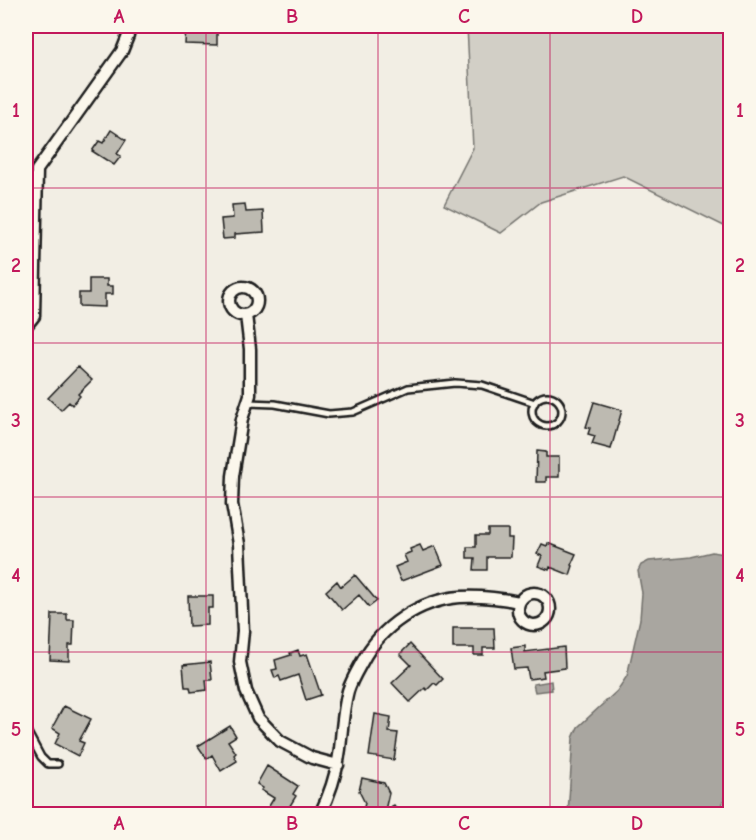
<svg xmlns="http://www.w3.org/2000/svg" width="756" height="840" font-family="'Comic Neue',sans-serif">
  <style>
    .green { fill: #d2cfc6; stroke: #777671; stroke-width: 1.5 }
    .water { fill: #a9a6a0; stroke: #716f6b; stroke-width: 1.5 }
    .building { fill: #bdbab1; stroke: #1c1c1c; stroke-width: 1.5 }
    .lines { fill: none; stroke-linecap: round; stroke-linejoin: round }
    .service-casing { stroke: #1c1c1c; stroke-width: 10 }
    .minor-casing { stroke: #1c1c1c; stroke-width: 15 }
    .service { stroke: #fbf7ec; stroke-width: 5 }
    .minor { stroke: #fbf7ec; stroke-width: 10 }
    .grid { fill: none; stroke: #c2185b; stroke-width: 1.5; stroke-opacity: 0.55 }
    .neatline { fill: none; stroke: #c2185b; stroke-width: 2 }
    .grid-label { font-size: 20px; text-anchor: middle; font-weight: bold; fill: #c2185b }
  </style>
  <rect width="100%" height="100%" fill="#f2eee4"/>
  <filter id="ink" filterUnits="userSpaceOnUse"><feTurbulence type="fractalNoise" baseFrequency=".0167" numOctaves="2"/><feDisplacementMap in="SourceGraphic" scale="12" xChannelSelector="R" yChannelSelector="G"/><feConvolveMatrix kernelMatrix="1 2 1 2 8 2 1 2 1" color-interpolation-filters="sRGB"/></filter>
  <g filter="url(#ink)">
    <path class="green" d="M467,26H730V229L623,176L541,202L501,233L444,205L473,148Z"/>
    <path class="water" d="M712,552L730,555V776L720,814H568L573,738L578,727L617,691L627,676L640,619L642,593L638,571L641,565L649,561L691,557Z
      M551,681L552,690L535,692L533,684Z"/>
    <path class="building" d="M186,26H202V29H217V45L185,44Z
      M111,130L126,140L117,154L121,156L114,165L92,151L99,141L103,143Z
      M245,204L246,212L263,211L264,232L235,234V238L223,239L221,219L233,218L232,205Z
      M89,279H107V286H113V294H105V307L79,306V293H89Z
      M78,367L92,380L78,394L80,396L72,405L69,402L61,410L48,398Z
      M594,402L622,410L611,449L592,444L595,436L588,434L590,428L586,427Z
      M537,451L546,452V457H559V477H546V482H536Z
      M488,529H508V538H512L511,557H487V570H474L475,558H467V547H476V535H488Z
      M548,543L576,554L571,565L573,566L570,575L550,567L549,570L538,566L542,556L537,554L542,544L547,546Z
      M420,545L423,551L435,546L443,565L401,581L395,567L407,562L404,555L411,552L410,549Z
      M355,575L377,601L369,607L359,595L342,610L326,591L337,581L341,587Z
      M188,596H213V608H208V625L189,626Z
      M52,614H67V620H74L73,645H69V661L50,660Z
      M453,628H494L495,648H483V655H474V648H453Z
      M410,644L443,679L437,685L434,683L427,690L425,688L410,702L392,683L411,665L400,654Z
      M525,646V652L564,647L565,668L543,671L544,677L529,679L527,668L514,669L511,648Z
      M298,650L300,656L307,654L321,695L306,700L298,675L281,681L279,676L275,678L272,670L277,669L275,660L291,655L290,653Z
      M210,662L212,680H206L207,690L191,692L190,687H185L183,665Z
      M64,706L91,719L79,741L84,743L78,756L55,744L60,733L52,728Z
      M375,714L391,717L389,732L398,733L394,760L369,756Z
      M230,726L236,736L228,741L236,753L234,755L237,761L221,771L212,755L207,759L198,746Z
      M267,766L298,786L293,794L296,796L285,814H264L274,798L261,790L263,788L257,784Z
      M362,778L384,783L389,793L385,810L394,805L399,814H367L364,807L365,803L359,791Z"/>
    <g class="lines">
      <defs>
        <path id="service" d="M532 411a15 15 0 1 1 30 0a15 15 0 1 1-30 0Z
          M247,403L275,404L329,414L353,412L408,388L455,383L482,385L535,403
          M26,729L41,757L48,764H58"/>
        <path id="minor" d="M229 301a14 14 0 1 1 28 0a14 14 0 1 1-28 0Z
          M246,315L250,349V395L242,419L233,476L232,504L239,544L243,631L240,662L246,691L258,718L280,741L312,758L338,765
          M26,326L34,316L37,170L122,51L128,36L130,26
          M518 609a16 16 0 1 1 32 0a16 16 0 1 1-32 0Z
          M320,814C330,794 337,772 340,749C342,730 343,710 348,691C351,681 357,671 362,662C381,626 420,600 460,597C481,596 500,598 519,602"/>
      </defs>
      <use href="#service" class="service-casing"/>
      <use href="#minor" class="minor-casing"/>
      <use href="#service" class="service"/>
      <use href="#minor" class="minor"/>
    </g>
  </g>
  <path class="grid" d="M206,26V814M378,26V814M550,26V814M26,188H730M26,343H730M26,497H730M26,652H730"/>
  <rect width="756" height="840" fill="none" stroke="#fbf7ec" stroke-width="66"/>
  <rect x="33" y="33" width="690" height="774" class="neatline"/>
  <g class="grid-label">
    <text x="119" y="23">A</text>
    <text x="292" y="23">B</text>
    <text x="464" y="23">C</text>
    <text x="637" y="23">D</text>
    <text x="16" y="117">1</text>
    <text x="740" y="117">1</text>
    <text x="16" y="272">2</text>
    <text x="740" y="272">2</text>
    <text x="16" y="427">3</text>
    <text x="740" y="427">3</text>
    <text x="16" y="582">4</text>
    <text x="740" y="582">4</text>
    <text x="16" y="736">5</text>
    <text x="740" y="736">5</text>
    <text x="119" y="830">A</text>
    <text x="292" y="830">B</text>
    <text x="464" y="830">C</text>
    <text x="637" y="830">D</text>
  </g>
</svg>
